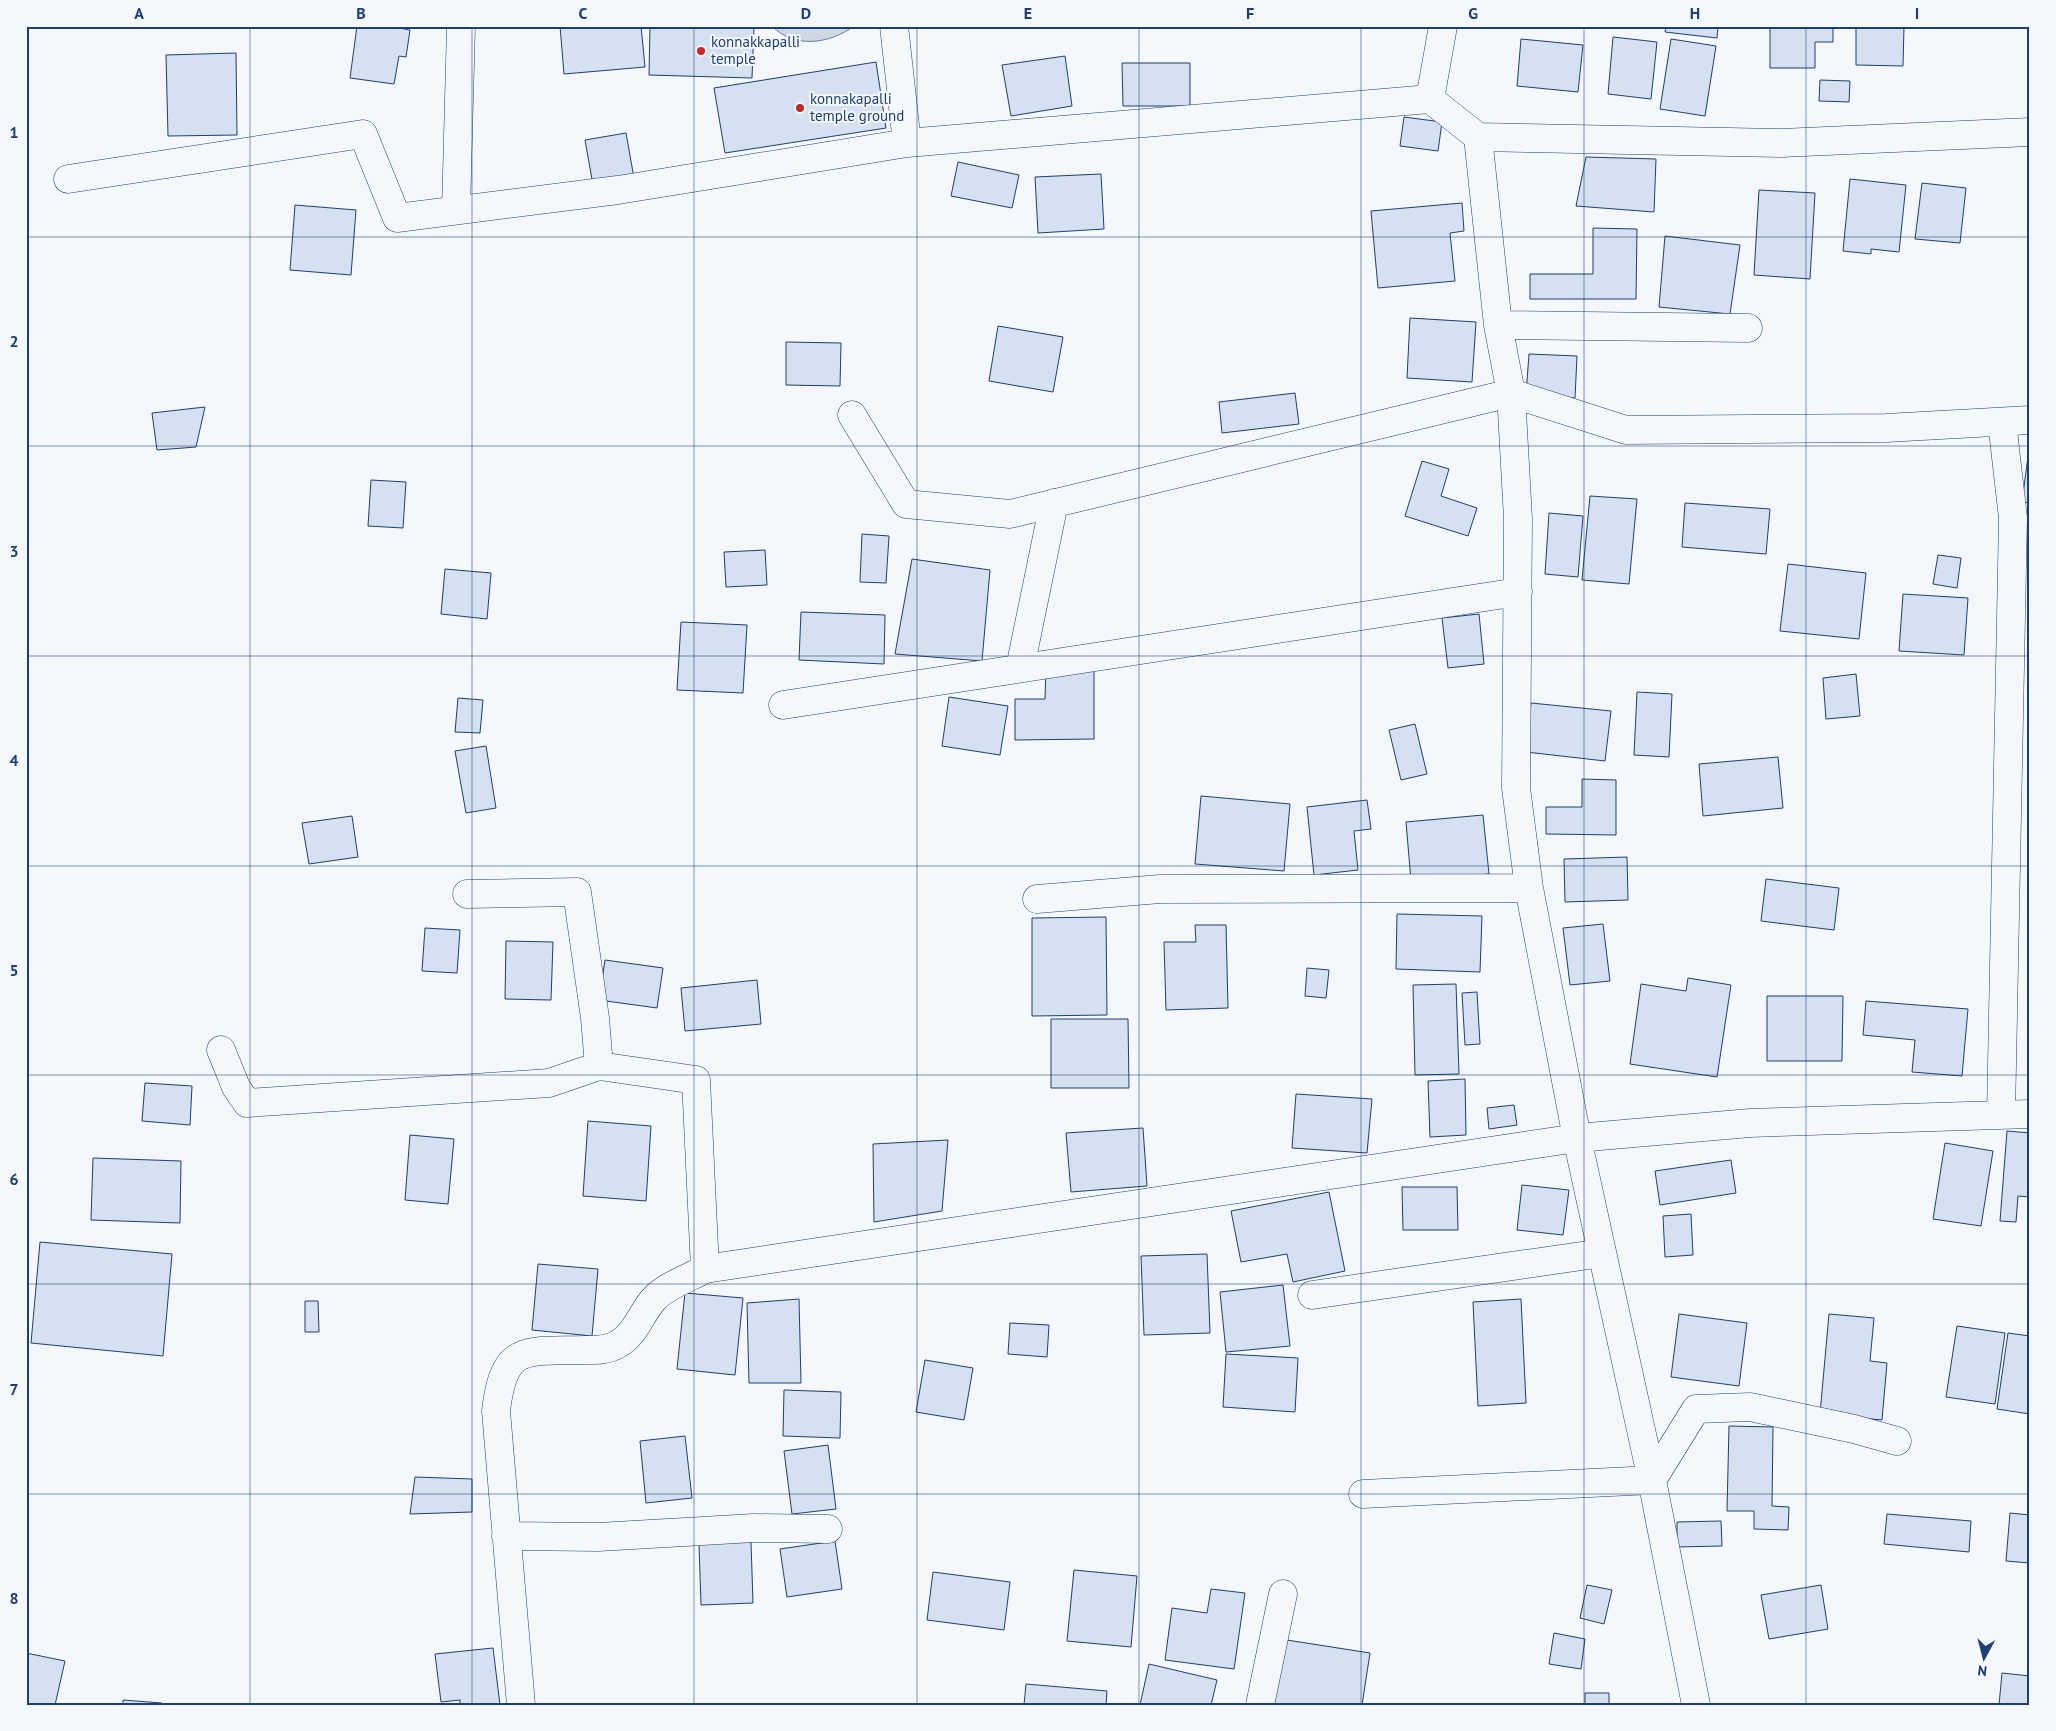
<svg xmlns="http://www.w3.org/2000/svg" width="2056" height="1731" font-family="'PT Sans',sans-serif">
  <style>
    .water { fill: #cfd7e4; stroke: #687fa3 }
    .building { fill: #d5e0f0; stroke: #1d3f73 }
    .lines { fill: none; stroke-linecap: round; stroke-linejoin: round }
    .minor-casing { stroke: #1d3f73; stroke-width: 29 }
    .minor { stroke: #f4f7fb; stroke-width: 28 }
    .grid { fill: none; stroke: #1d3f73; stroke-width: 1; stroke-opacity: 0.55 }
    .poi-dot { fill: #c62828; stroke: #f4f7fb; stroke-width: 2 }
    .labels { text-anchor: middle; stroke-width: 4; stroke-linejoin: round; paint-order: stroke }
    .poi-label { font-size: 15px; fill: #1d3f73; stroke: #f4f7fb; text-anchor: start }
    .neatline { fill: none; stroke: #1d3f73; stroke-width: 2 }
    .grid-label { font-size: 16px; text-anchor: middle; font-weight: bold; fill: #1d3f73 }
  </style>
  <rect width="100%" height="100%" fill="#f4f7fb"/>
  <path class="water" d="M772,26H854C830,44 794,49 772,26Z"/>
  <path class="building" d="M357,26H388L410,30L406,57L399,56L394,84L350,78Z
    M560,26H641L645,67L564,74Z
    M650,26H754L752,78L649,75Z
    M1666,26H1718L1717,38L1665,32Z
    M1770,26H1833V42H1815V68H1770Z
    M1856,26H1904L1903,66L1856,65Z
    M1613,37L1657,42L1651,99L1608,94Z
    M1521,39L1583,45L1578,92L1517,86Z
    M1671,39L1716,46L1705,116L1660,109Z
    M236,53L237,135L168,136L166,55Z
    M1065,56L1072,106L1011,116L1002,65Z
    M876,62L886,128L725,153L714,88Z
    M1122,63H1190V106H1123Z
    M1820,80L1850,81L1849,102L1819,101Z
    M1404,117L1442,122L1438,151L1400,146Z
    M626,133L634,178L593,185L585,140Z
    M1586,157L1656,159L1654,212L1576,206Z
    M958,162L1019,175L1012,208L951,196Z
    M1101,174L1104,229L1038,233L1035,177Z
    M1850,179L1906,185L1899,252L1871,249V254L1843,251Z
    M1922,183L1966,188L1960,243L1915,239Z
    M1759,190L1815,193L1810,279L1754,275Z
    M1462,203L1464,231L1450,233L1455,281L1378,288L1371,211Z
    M295,205L356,210L351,275L290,270Z
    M1593,228L1637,229L1636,299H1530V274H1593Z
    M1665,236L1740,245L1730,314L1659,307Z
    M1410,318L1476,322L1472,382L1407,378Z
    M998,326L1063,337L1053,392L989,381Z
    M786,342L841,343L840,386L786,385Z
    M1529,354L1577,356L1575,398L1526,395Z
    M1295,393L1299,424L1222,433L1219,402Z
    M205,407L196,447L157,450L152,413Z
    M2030,441V503L2022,502Z
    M1422,461L1449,469L1441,496L1477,508L1468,536L1405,516Z
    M371,480L406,482L403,528L368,526Z
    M1590,496L1637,499L1629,584L1582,580Z
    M1685,503L1770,509L1766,554L1682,547Z
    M1549,513L1583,516L1578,577L1545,574Z
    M862,534L889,536L886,583L860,582Z
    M765,550L767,585L726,587L724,552Z
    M1938,555L1961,558L1957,588L1933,584Z
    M912,559L990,570L982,661L895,654Z
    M1788,564L1866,573L1859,639L1780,631Z
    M445,569L491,573L487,619L441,614Z
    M1903,594L1968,598L1964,655L1899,651Z
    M801,612L885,615L884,664L799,660Z
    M1479,614L1484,664L1448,668L1442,618Z
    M681,622L747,625L743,693L677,690Z
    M1046,667H1094V739L1015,740V699H1045Z
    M1856,674L1860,716L1826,719L1823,678Z
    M1637,692L1672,694L1669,757L1634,755Z
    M949,697L1008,706L1000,755L942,746Z
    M458,698L483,700L480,733L455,732Z
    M1531,703L1611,711L1605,761L1526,752Z
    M1415,724L1427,774L1401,780L1389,730Z
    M486,746L496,808L466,813L455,751Z
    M1778,757L1783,808L1703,816L1699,764Z
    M1582,779L1616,780V835L1546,834V807H1582Z
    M1201,796L1290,804L1284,871L1195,864Z
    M1367,800L1371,829L1354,831L1358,870L1314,875L1307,807Z
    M1483,815L1489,874L1411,881L1406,822Z
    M352,816L358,857L309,864L302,823Z
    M1627,857L1628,900L1565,902L1564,859Z
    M1766,879L1839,888L1834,930L1761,921Z
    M1397,914L1482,916L1480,972L1396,969Z
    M1106,917L1107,1015L1032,1016V918Z
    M1603,924L1610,981L1570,985L1563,928Z
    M1195,925H1226L1228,1008L1166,1010L1164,942H1196Z
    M425,928L460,930L457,973L422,971Z
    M506,941L553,942L551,1000L505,999Z
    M605,960L663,968L657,1008L599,1000Z
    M1307,968L1329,970L1326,998L1305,996Z
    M1688,978L1731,985L1717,1077L1630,1064L1641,984L1686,991Z
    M757,980L761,1024L685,1031L681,988Z
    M1456,984L1459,1074L1415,1075L1413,985Z
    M1477,992L1480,1044L1465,1045L1462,993Z
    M1767,996H1843L1842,1061H1767Z
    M1866,1001L1968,1009L1962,1076L1912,1072L1915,1040L1863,1035Z
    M1051,1019H1128L1129,1088H1051Z
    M1465,1079L1466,1135L1430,1137L1428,1081Z
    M145,1083L192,1086L190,1125L142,1121Z
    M1296,1094L1372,1099L1367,1153L1292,1148Z
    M1514,1105L1517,1125L1489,1129L1487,1108Z
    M588,1121L651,1126L646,1201L583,1196Z
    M1143,1128L1147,1186L1071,1192L1066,1133Z
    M2007,1131L2030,1133V1197L2018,1196L2016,1222L2000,1221Z
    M410,1135L454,1139L448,1204L405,1200Z
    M948,1140L942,1211L874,1222L873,1144Z
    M1945,1143L1993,1151L1981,1226L1933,1219Z
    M93,1158L181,1161L180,1223L91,1220Z
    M1731,1160L1736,1193L1660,1205L1655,1171Z
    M1522,1185L1569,1190L1563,1235L1517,1230Z
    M1402,1187H1457L1458,1230H1403Z
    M1329,1192L1345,1271L1293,1282L1287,1254L1241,1262L1231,1211Z
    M1691,1214L1693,1255L1665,1257L1663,1216Z
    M40,1242L172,1254L163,1356L31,1343Z
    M1207,1254L1210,1333L1144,1335L1141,1256Z
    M538,1264L598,1269L592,1336L532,1330Z
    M1283,1285L1290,1346L1226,1352L1220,1292Z
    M685,1293L743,1298L735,1375L677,1369Z
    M799,1299L801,1383H749L747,1303Z
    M1521,1299L1526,1403L1478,1406L1473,1302Z
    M305,1301H318L319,1332H305Z
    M1679,1314L1747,1323L1739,1386L1671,1377Z
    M1829,1314L1874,1318L1870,1361L1887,1363L1882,1420L1820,1414Z
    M1010,1323L1049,1325L1047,1357L1008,1354Z
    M1957,1326L2005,1333L1995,1404L1946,1397Z
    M2008,1333L2030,1336V1414L1997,1409Z
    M1226,1354L1298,1358L1295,1412L1223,1407Z
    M925,1360L973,1368L964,1420L916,1412Z
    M784,1390L841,1392L840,1438L783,1436Z
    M1729,1426L1773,1427L1772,1506L1789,1507L1788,1530L1754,1529V1511H1727Z
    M685,1436L692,1498L646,1503L640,1441Z
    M828,1445L836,1509L792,1514L784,1451Z
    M415,1477L472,1479V1512L410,1514Z
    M2010,1513L2030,1515V1563L2006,1561Z
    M1887,1514L1971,1521L1969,1552L1884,1544Z
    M1721,1521L1722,1546L1677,1547V1522Z
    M835,1541L842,1589L787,1597L780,1549Z
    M751,1542L753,1603L701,1605L699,1544Z
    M1074,1570L1137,1576L1131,1647L1067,1641Z
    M933,1572L1010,1582L1004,1630L927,1620Z
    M1587,1585L1612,1590L1604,1624L1580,1618Z
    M1821,1585L1828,1629L1769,1639L1761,1595Z
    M1211,1589L1245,1593L1234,1669L1165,1660L1172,1608L1207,1613Z
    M1554,1633L1585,1639L1581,1669L1549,1664Z
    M1274,1638L1370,1653L1362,1705H1263Z
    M493,1648L500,1705H460V1700L441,1702L435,1654Z
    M26,1653L65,1661L55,1705H26Z
    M1149,1664L1217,1680L1211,1705H1140Z
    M2002,1673L2030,1676V1705H1999Z
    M1026,1684L1107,1691L1106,1705H1024Z
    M1585,1693H1609V1705H1585Z
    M123,1700L162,1703L161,1705H123Z"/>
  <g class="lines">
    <defs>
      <path id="minor" d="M894,26L907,143L1430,99
        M1443,26L1430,99L1478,137L1498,325L1511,393L1518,519L1516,788L1529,888L1577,1138L1652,1480L1696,1705
        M1478,137L1781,143L2030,132
        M68,179L363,134L397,218L618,190L907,143
        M456,210L461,26
        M1498,325L1748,328
        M852,415L906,504L1010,514L1511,393L1626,430L1886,428L2030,420
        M1020,668L1054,503
        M783,705L1518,592
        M467,894L577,892L595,1018L599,1066
        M1037,899L1160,889L1529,888
        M221,1050L236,1087L247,1103L549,1083L599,1066L696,1080L705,1269L1577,1138L1750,1123L2030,1114
        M2001,1115L2013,518L2002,422
        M1312,1295L1602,1253
        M1363,1494L1652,1480L1696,1409L1750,1407L1854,1429L1897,1441
        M506,1536L598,1537L754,1528L828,1529
        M521,1705L496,1411C504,1342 526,1352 585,1350C595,1350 609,1350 618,1344C635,1335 641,1314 653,1300C665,1286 689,1278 705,1269
        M1260,1705L1283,1594"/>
    </defs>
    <use href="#minor" class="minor-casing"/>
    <use href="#minor" class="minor"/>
  </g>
  <path class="grid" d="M250,26V1705M472,26V1705M694,26V1705M917,26V1705M1139,26V1705M1361,26V1705M1584,26V1705M1806,26V1705M26,237H2030M26,446H2030M26,656H2030M26,866H2030M26,1075H2030M26,1284H2030M26,1494H2030"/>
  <g class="poi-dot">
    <circle cx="701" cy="51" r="5"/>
    <circle cx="800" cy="108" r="5"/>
  </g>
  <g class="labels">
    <g class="poi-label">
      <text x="711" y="47">konnakkapalli<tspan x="711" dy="17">temple</tspan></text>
      <text x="810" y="104">konnakapalli<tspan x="810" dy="17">temple ground</tspan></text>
    </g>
  </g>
  <rect width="2056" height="1731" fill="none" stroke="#f4f7fb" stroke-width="55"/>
  <g transform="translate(1984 1658) rotate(187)" stroke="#f4f7fb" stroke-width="4" paint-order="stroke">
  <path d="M0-4L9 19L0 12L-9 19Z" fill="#1d3f73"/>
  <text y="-8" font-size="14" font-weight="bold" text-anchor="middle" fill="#1d3f73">N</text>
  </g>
  <rect x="28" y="28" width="2000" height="1676" class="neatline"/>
  <g class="grid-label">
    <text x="139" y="19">A</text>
    <text x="361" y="19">B</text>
    <text x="583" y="19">C</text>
    <text x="806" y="19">D</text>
    <text x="1028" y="19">E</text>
    <text x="1250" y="19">F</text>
    <text x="1473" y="19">G</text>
    <text x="1695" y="19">H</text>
    <text x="1917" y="19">I</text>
    <text x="14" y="138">1</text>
    <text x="14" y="347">2</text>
    <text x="14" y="557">3</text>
    <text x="14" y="766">4</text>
    <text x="14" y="976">5</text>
    <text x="14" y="1185">6</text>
    <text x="14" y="1395">7</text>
    <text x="14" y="1604">8</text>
  </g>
</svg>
